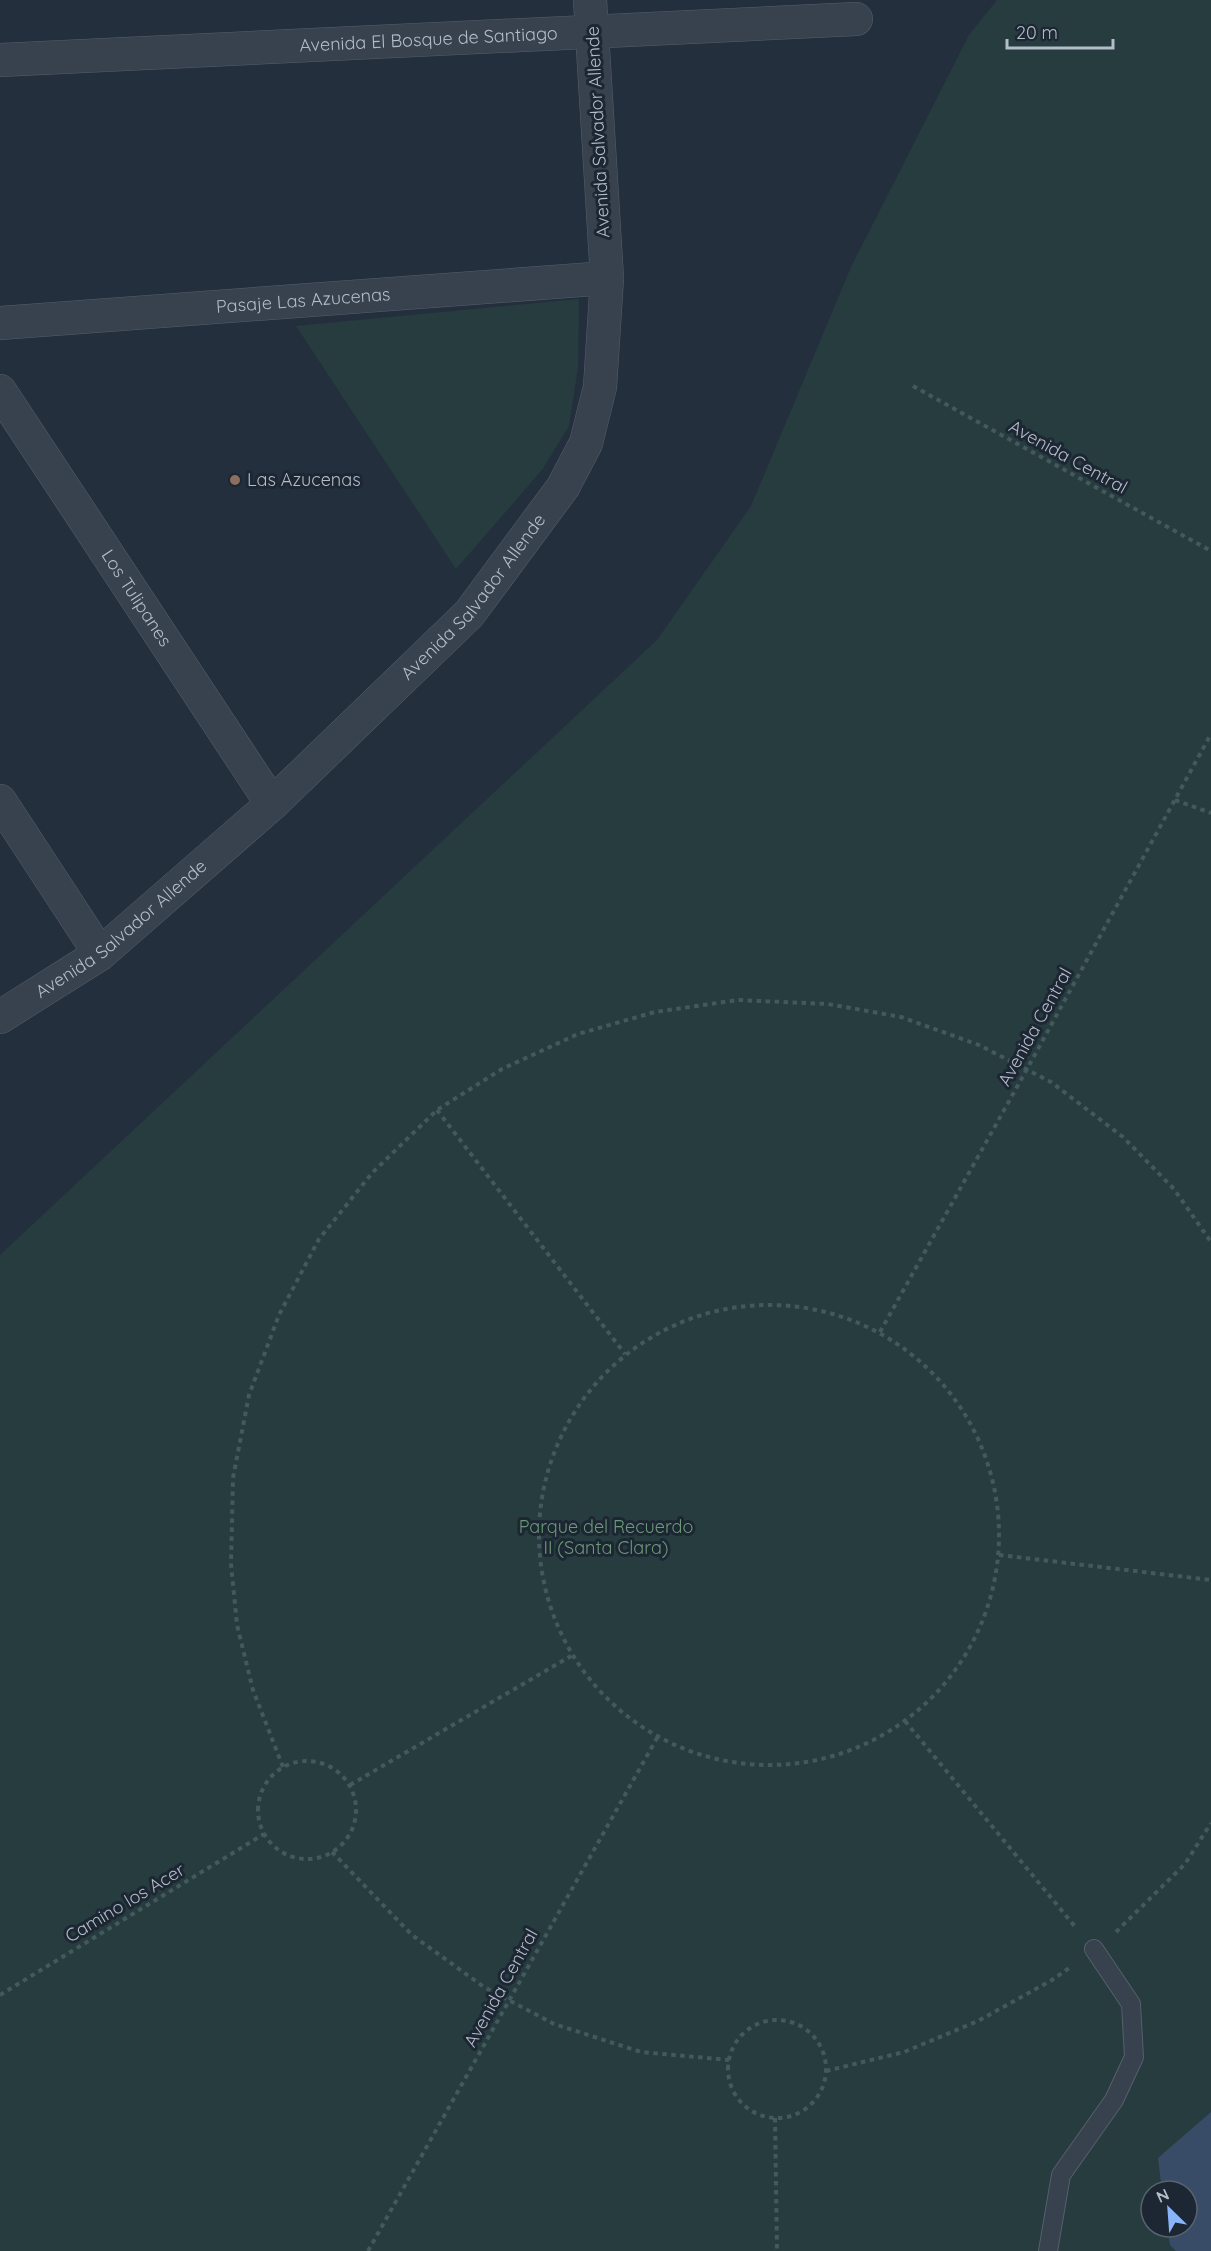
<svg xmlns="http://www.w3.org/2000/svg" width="1211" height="2251" font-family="Quicksand,sans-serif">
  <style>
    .green { fill: #263c3f; fill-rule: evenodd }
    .water { fill: #394c67 }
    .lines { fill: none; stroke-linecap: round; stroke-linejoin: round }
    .service-casing { stroke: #565f6c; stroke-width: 20 }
    .minor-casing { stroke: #565f6c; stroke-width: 34 }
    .tertiary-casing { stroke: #565f6c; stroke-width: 34 }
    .path { stroke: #44595c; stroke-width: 4; stroke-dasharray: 4.5 4.5; stroke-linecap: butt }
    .service { stroke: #38414e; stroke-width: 18 }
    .minor { stroke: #38414e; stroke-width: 33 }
    .tertiary { stroke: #38414e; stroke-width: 33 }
    .education-dot { fill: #8d6e63; stroke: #1d2633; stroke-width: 2 }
    .labels { text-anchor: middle; stroke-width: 6; stroke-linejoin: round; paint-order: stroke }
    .street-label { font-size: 18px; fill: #b4bcc9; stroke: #1d2633 }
    .poi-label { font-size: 18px; fill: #b4bcc9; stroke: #1d2633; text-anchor: start }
    .park-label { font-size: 18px; fill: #6b9a76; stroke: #1d2633 }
  </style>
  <rect width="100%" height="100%" fill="#242f3e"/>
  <path class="green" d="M997,0H1211V2251H0V1255L657,640L751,506L851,267L969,35ZM1151,2191H1187V2227H1151Z
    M579,299L578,368L569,426L542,470L456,569L296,326Z"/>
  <path class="water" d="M1211,2112V2251H1176L1170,2245L1167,2227H1187V2191H1162L1158,2158Z"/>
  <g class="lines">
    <defs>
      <path id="service" d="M1048,2251L1061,2175L1114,2100L1134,2057L1131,2004L1094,1949"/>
      <g id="minor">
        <path id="s1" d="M0,60L856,19"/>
        <path id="s2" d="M0,323L607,278"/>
        <path id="s3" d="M0,391L272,804"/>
        <path d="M0,801L100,954"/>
      </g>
      <g id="tertiary">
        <path id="s4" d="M0,1017L100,954L272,804L469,614L563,487L586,443L600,387L607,278L590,0"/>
      </g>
    </defs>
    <use href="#service" class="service-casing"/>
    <use href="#minor" class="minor-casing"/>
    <use href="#tertiary" class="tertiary-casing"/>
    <path class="path" d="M913,386L1211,551
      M1175,800L1211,813
      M437,1110L625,1354
      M539 1535a230 230 0 1 1 460 0a230 230 0 1 1-460 0Z
      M880,1332L1027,1069L1211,734
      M999,1555L1211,1580
      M905,1721L1077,1929
      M258 1810a49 49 0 1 1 98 0a49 49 0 1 1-98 0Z
      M283,1767L253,1690L237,1625L231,1564L233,1478L249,1395L279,1315L319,1239L373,1172L437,1110L502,1069L578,1034L655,1012L738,1000L828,1004L901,1017L979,1045L1051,1082L1123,1137L1174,1189L1211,1242
      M350,1785L571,1656
      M332,1852L412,1935L484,1987L554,2024L641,2052L729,2060
      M1116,1932L1185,1864L1211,1823
      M0,1995L264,1834
      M728 2069a49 49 0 1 1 98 0a49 49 0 1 1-98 0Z
      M826,2071L904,2052L978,2021L1052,1980L1072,1966
      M775,2118L777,2251
      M368,2251L657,1738"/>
    <use href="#service" class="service"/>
    <use href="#minor" class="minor"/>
    <use href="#tertiary" class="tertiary"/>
  </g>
  <circle class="education-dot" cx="235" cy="480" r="6"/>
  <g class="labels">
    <g class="street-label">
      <text dy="6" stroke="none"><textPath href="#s1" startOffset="429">Avenida El Bosque de Santiago</textPath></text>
      <text transform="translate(598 132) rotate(-93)" y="6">Avenida Salvador Allende</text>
      <text dy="6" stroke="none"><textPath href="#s2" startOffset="304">Pasaje Las Azucenas</textPath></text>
      <text transform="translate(1068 457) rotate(29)" y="6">Avenida Central</text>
      <text dy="6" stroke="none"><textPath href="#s4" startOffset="636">Avenida Salvador Allende</textPath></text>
      <text dy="6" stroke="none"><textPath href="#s3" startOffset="248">Los Tulipanes</textPath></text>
      <text dy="6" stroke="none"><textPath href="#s4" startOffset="150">Avenida Salvador Allende</textPath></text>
      <text transform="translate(1035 1027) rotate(-61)" y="6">Avenida Central</text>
      <text transform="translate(125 1903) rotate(-31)" y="6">Camino los Acer</text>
      <text transform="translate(501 1988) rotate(-61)" y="6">Avenida Central</text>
    </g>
    <g class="poi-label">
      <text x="247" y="486">Las Azucenas</text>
    </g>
    <g class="park-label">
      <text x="606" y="1533">Parque del Recuerdo<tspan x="606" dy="21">II (Santa Clara)</tspan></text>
    </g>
  </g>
  <g transform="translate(1169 2209) rotate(335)"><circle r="28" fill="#1d2633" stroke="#59626f" stroke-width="1.5"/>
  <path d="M0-4.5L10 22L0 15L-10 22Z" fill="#8ab4f8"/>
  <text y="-9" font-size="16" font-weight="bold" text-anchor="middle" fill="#b4bcc9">N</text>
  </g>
  <path d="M1007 39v9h106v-9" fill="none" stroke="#b4bcc9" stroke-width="3"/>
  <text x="1016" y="39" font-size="18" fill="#b4bcc9" stroke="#1d2633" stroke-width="4.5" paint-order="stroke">20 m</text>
</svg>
